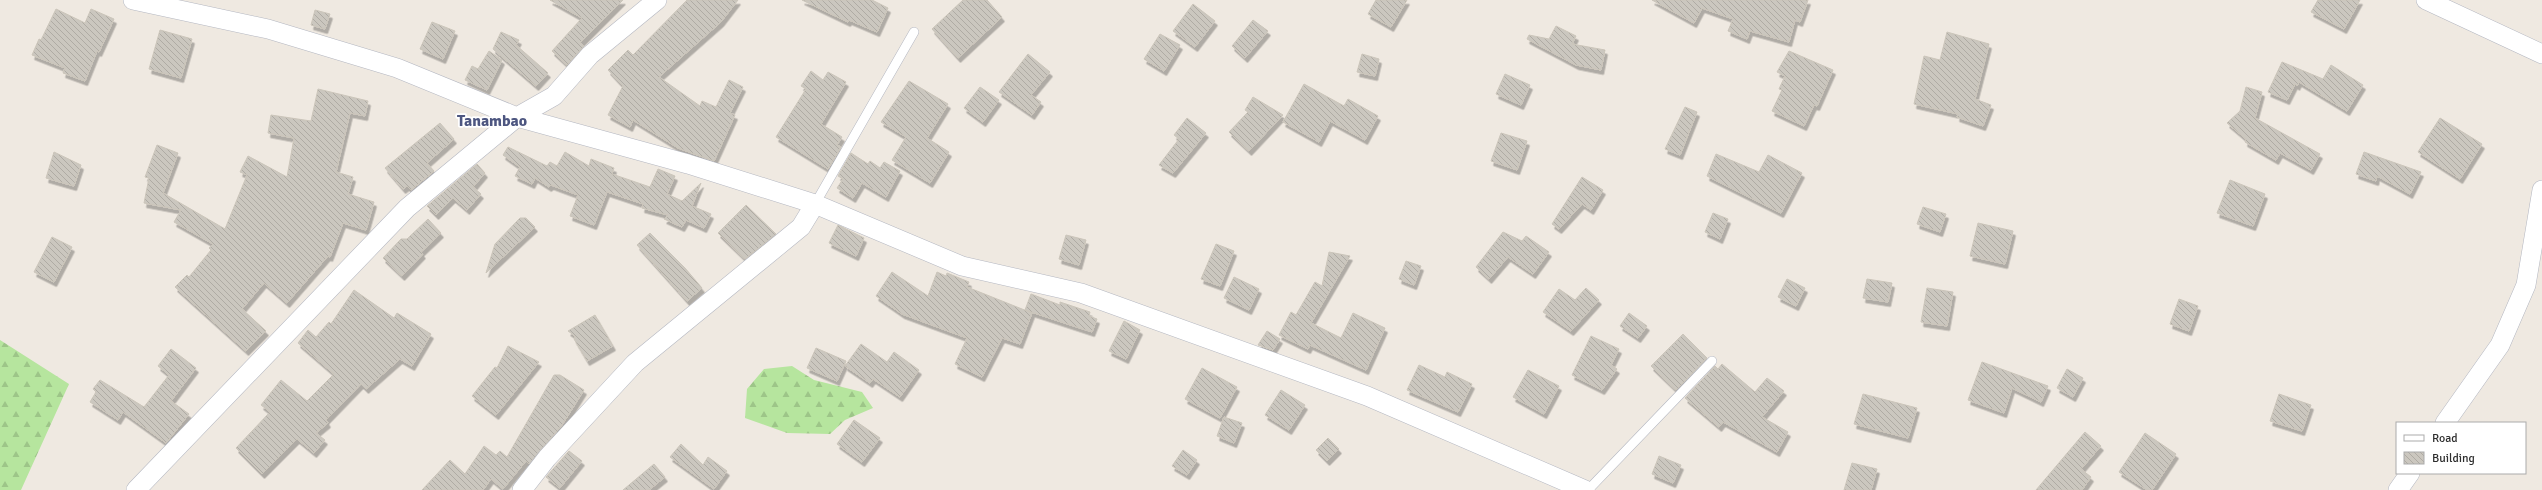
<svg xmlns="http://www.w3.org/2000/svg" width="2542" height="490" font-family="Signika,sans-serif">
  <style>
    .forest { fill: url(#forest-firs) }
    .building { fill: url(#building-back-hatch); stroke: #cbc5ba; filter: url(#shadow) }
    .lines { fill: none; stroke-linecap: round; stroke-linejoin: round }
    .service-casing { stroke: #b4b7c1; stroke-width: 10 }
    .minor-casing { stroke: #b4b7c1; stroke-width: 20 }
    .service { stroke: #fff; stroke-width: 9 }
    .minor { stroke: #fff; stroke-width: 19 }
    .labels { text-anchor: middle; stroke-width: 3.5; stroke-linejoin: round; paint-order: stroke }
    .district-label { font-size: 16px; font-weight: bold; fill: #4d5680; stroke: #fff }
  </style>
  <defs>
    <pattern id="forest-firs" width="22" height="20" patternUnits="userSpaceOnUse"><rect width="22" height="20" fill="#b6e59e"/><path d="M5 1l3.5 6h-7zM16 11l3.5 6h-7z" fill="#9dc588"/></pattern>
    <pattern id="building-back-hatch" width="6" height="6" patternUnits="userSpaceOnUse"><rect width="6" height="6" fill="#cbc7bf"/><path d="M-1 5l2 2M0 0l6 6M5-1l2 2" fill="none" stroke="#afaba4"/></pattern>
    <filter id="shadow"><feDropShadow dx="2.5" dy="4.5" stdDeviation="0" flood-color="#0004"/></filter>
  </defs>
  <rect width="100%" height="100%" fill="#efe9e1"/>
  <path class="forest" d="M0,340L69,384L21,490H0Z
    M792,366L814,380L862,392L873,408L845,420L830,434L787,433L745,418L747,389L764,369Z"/>
  <path class="building" d="M550,0H623L580,43L584,46L567,65L552,51L582,18Z
    M687,0H738L721,22L659,77L700,106L702,101L716,107L729,80L743,87L730,113L735,115L714,161L678,148L633,120L630,127L608,115L623,86L608,70L628,50L633,55Z
    M802,0H872L888,8L877,32L849,20L848,22Z
    M963,0H987L1002,17L958,58L932,29Z
    M1376,0H1407L1391,27L1368,14Z
    M1652,0H1808L1800,22L1795,20L1789,42L1750,31L1747,39L1728,31L1733,19L1702,8L1694,23Z
    M2318,0H2360L2344,29L2311,12Z
    M1193,4L1215,21L1195,47L1173,31Z
    M56,9L85,23L91,9L114,19L99,52L97,51L85,81L63,73L65,68L32,55L39,39L41,40Z
    M315,10L330,14L325,29L311,25Z
    M1253,20L1268,31L1245,58L1232,46Z
    M432,22L455,31L443,59L420,49Z
    M1556,26L1576,36L1572,44L1605,50L1601,70L1576,65L1527,39L1529,35L1549,39Z
    M160,30L192,39L181,78L149,69Z
    M501,32L519,40L516,45L548,73L536,86L493,49Z
    M1947,32L1989,44L1975,99L1991,105L1983,126L1957,117L1958,114L1914,104L1924,56L1940,60Z
    M1160,34L1180,45L1164,71L1144,59Z
    M489,51L502,60L487,90L465,80L472,66L478,69Z
    M1789,51L1833,70L1817,106L1814,105L1804,126L1772,111L1782,90L1779,89L1785,76L1777,72Z
    M1028,54L1050,72L1031,95L1041,102L1032,115L999,92Z
    M1362,54L1379,59L1375,76L1357,72Z
    M2282,62L2323,79L2331,65L2363,85L2347,111L2299,82L2297,86L2295,84L2287,100L2268,92Z
    M811,71L823,80L828,72L846,82L821,124L842,137L837,145L841,147L828,169L776,137L806,89L801,86Z
    M1505,74L1530,85L1521,105L1496,94Z
    M909,81L948,104L927,138L949,152L930,183L892,160L906,137L881,122Z
    M1304,84L1344,106L1348,99L1378,116L1365,140L1330,121L1319,142L1283,122Z
    M980,87L999,100L983,122L964,108Z
    M2246,87L2262,92L2255,118L2320,154L2311,170L2280,153L2276,160L2245,142L2246,139L2227,123L2240,111Z
    M318,89L368,101L365,116L350,113L336,172L353,177L348,194L374,202L366,230L343,223L330,257L328,256L287,303L264,283L242,309L266,331L246,351L175,287L187,275L189,277L211,250L209,248L213,244L174,222L181,210L144,203L149,178L145,177L157,145L178,153L163,193L225,229L247,175L240,172L248,156L287,177L294,138L268,133L271,115L311,121Z
    M1253,97L1283,115L1249,151L1229,132L1248,112L1245,110Z
    M1685,107L1697,112L1680,155L1665,149Z
    M1187,118L1206,133L1173,173L1159,165L1179,139L1174,135Z
    M2440,118L2482,144L2460,179L2418,152Z
    M440,123L454,139L427,163L434,171L411,190L407,186L403,189L385,168Z
    M1501,133L1527,141L1517,170L1491,161Z
    M508,147L547,166L550,162L557,166L565,152L589,166L591,159L614,168L612,174L650,187L658,169L675,176L667,194L682,201L701,183L692,206L711,214L704,228L686,220L682,227L664,219L668,215L642,208L643,204L607,192L594,225L570,216L578,195L551,185L549,187L535,178L532,184L515,176L520,167L503,155Z
    M54,152L81,165L74,186L46,178Z
    M2364,152L2421,172L2410,194L2377,176L2376,181L2356,174Z
    M851,153L868,164L870,161L880,168L884,162L900,171L886,197L862,183L853,198L837,188L843,179L838,176Z
    M1716,154L1759,172L1768,155L1802,173L1781,213L1707,176Z
    M477,164L485,173L473,187L481,194L467,210L453,198L436,215L427,206Z
    M1582,177L1603,190L1591,210L1582,204L1559,229L1552,224Z
    M2230,180L2265,194L2253,226L2217,213Z
    M746,205L776,234L745,259L718,233Z
    M1923,207L1946,214L1940,232L1917,224Z
    M1713,213L1728,219L1720,239L1705,232Z
    M520,218H526L535,227L486,273L495,244Z
    M428,219L441,233L421,252L423,254L402,276L383,258L401,239H407Z
    M1978,223L2013,231L2005,264L1970,256Z
    M838,225L864,238L856,256L829,243Z
    M1503,232L1522,241L1526,236L1549,252L1533,274L1508,257L1489,279L1476,267Z
    M650,233L685,268L702,288L687,301L637,245Z
    M1066,235L1086,240L1079,265L1059,259Z
    M52,237L72,247L54,282L34,272Z
    M1216,244L1234,251L1220,286L1201,279Z
    M1329,252L1350,256L1311,323L1341,338L1353,313L1385,328L1366,370L1310,345L1308,349L1279,335L1291,312L1296,315L1315,282L1322,286Z
    M1406,261L1421,266L1414,285L1399,279Z
    M892,272L928,296L937,272L946,276L947,273L969,282L967,287L1032,313L1020,344L1002,338L982,377L955,364L967,338L902,314L876,296Z
    M1234,277L1259,289L1249,310L1224,298Z
    M1787,279L1805,288L1796,306L1778,297Z
    M1867,279L1892,283L1888,302L1863,298Z
    M1586,288L1599,300L1571,331L1543,312L1559,289L1575,300Z
    M1927,288L1953,292L1947,326L1921,322Z
    M354,290L394,318L397,313L431,334L412,366L400,359L366,389L361,384L326,420L328,423L316,433L325,440L314,453L297,439L262,474L236,448L270,412L261,405L281,380L307,401L334,374L298,343L308,330L316,337L329,322L331,324Z
    M1031,294L1060,305V302L1090,312L1089,316L1097,319L1092,332L1025,310Z
    M2179,299L2198,306L2189,331L2170,324Z
    M1629,313L1647,326L1638,338L1620,326Z
    M595,315L613,346L587,361L574,339L575,336L568,331Z
    M1124,321L1140,330L1126,359L1109,351Z
    M1267,331L1280,339L1273,350L1258,345Z
    M1683,334L1707,358L1676,390L1651,366Z
    M1591,336L1619,349L1611,365L1617,369L1602,390L1572,375Z
    M861,344L887,362L894,352L919,370L900,397L873,379L870,383L845,366Z
    M508,346L539,362L496,415L472,396L495,367L497,368Z
    M816,348L846,361L837,381L807,368Z
    M171,349L196,368L171,401L189,414L166,443L123,412L118,420L90,402L96,392L93,389L100,380L144,407L169,375L158,366Z
    M1982,362L2048,386L2041,402L2012,388L2004,413L1968,400Z
    M1722,364L1755,392L1767,378L1784,391L1762,417L1788,432L1777,452L1723,422L1719,427L1685,398L1715,366L1718,369Z
    M1419,365L1445,377L1447,372L1472,384L1458,412L1407,390Z
    M1202,368L1237,387L1220,418L1185,399Z
    M2067,369L2083,378L2073,397L2057,388Z
    M1528,370L1559,386L1544,414L1513,397Z
    M554,375H560L584,390L562,425L529,464L526,461L503,489L491,479L483,490H422L450,460L465,474L484,446L496,455L500,451L507,457Z
    M1281,390L1305,405L1289,430L1265,415Z
    M1863,394L1917,408L1908,438L1854,424Z
    M2279,394L2311,405L2302,431L2270,421Z
    M1224,417L1242,423L1234,443L1217,436Z
    M854,420L880,438L862,462L837,444Z
    M2085,432L2101,446L2081,469L2091,477L2082,490H2036Z
    M2145,433L2176,454L2152,490H2147L2119,472Z
    M1328,438L1339,449L1327,461L1316,450Z
    M681,444L703,465L708,457L727,471L714,489L670,457Z
    M1183,450L1197,460L1187,475L1172,466Z
    M569,451L582,461L560,488L546,477Z
    M1659,456L1681,465L1673,483L1652,474Z
    M1852,463L1877,469L1871,490H1844Z
    M654,464L665,477L649,490H623Z"/>
  <g class="lines">
    <defs>
      <path id="service" d="M815,204L914,32
        M1588,490L1712,361"/>
      <path id="minor" d="M133,0L268,29L397,68L517,117L688,164L815,204L962,266L1081,293L1367,396L1585,490
        M2426,0L2542,54
        M2445,423L2500,345L2526,285L2542,190
        M136,490L407,208L517,117L554,96L590,55L657,0
        M522,490L547,458L635,363L801,227L815,204
        M2398,490L2410,473"/>
    </defs>
    <use href="#service" class="service-casing"/>
    <use href="#minor" class="minor-casing"/>
    <use href="#service" class="service"/>
    <use href="#minor" class="minor"/>
  </g>
  <g class="labels">
    <g class="district-label">
      <text x="492" y="126">Tanambao</text>
    </g>
  </g>
  <rect x="2396" y="422" width="130" height="52" fill="#ffffff" stroke="#ababab"/>
  <rect x="2404" y="435" width="20" height="6" fill="#ffffff" stroke="#ababab"/>
  <text x="2432" y="442" font-size="12" fill="#2e2e2e">Road</text>
  <rect x="2404" y="452" width="20" height="12" fill="url(#building-back-hatch)" stroke="#ababab"/>
  <text x="2432" y="462" font-size="12" fill="#2e2e2e">Building</text>
</svg>
